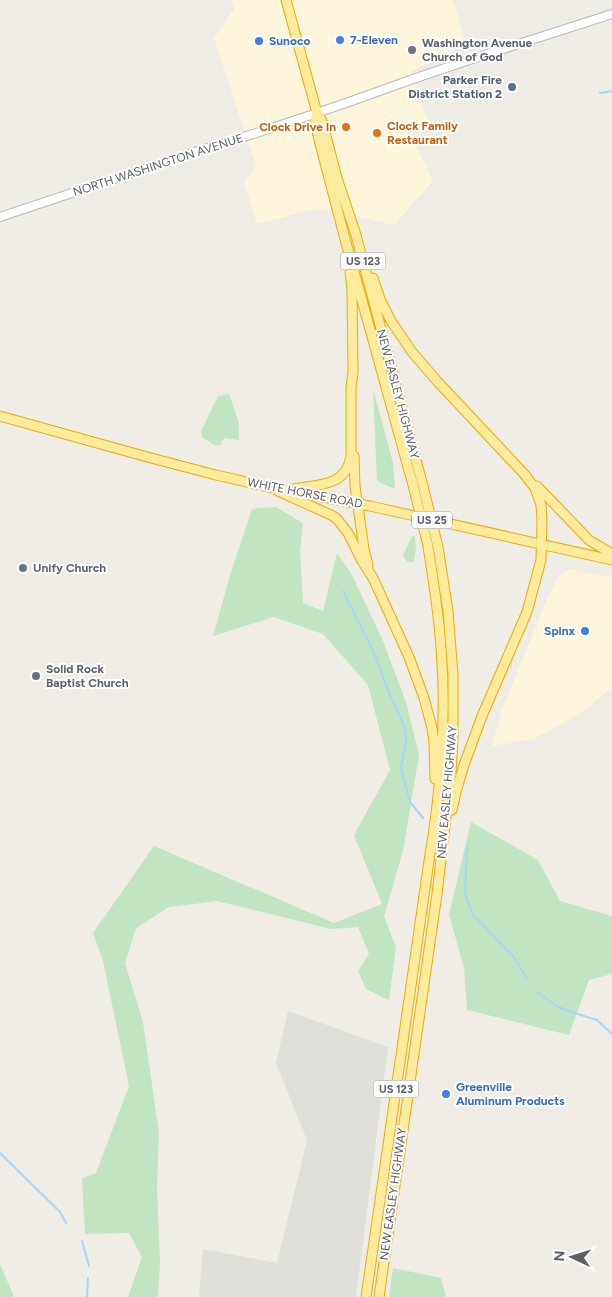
<svg xmlns="http://www.w3.org/2000/svg" width="612" height="1297" font-family="Figtree,sans-serif">
  <style>
    .commercial { fill: #fdf6db }
    .industrial { fill: #e0ded9 }
    .green { fill: #c1e5c2 }
    .lines { fill: none; stroke-linecap: round; stroke-linejoin: round }
    .stream { stroke: #a6d5fd; stroke-width: 2 }
    .secondary-casing { stroke: #b6b9be; stroke-width: 10 }
    .trunk-casing { stroke: #eeac05; stroke-width: 11 }
    .secondary { stroke: #fff; stroke-width: 8 }
    .trunk { stroke: #fcea9d; stroke-width: 9 }
    .trunk-bridge-casing { stroke: #eeac05; stroke-width: 11; stroke-linecap: butt }
    .trunk-bridge { stroke: #fcea9d; stroke-width: 9 }
    .shop-dot { fill: #3f7fe0; stroke: #fff; stroke-width: 2 }
    .worship-dot { fill: #6b7280; stroke: #fff; stroke-width: 2 }
    .service-dot { fill: #5c6f8a; stroke: #fff; stroke-width: 2 }
    .food-dot { fill: #e8710a; stroke: #fff; stroke-width: 2 }
    .labels { text-anchor: middle; stroke-width: 4; stroke-linejoin: round; paint-order: stroke }
    .shield { fill: #fff; stroke: #8d9093; stroke-width: 1 }
    .shield-label { font-size: 11px; font-weight: bold; fill: #5c6065 }
    .shop-label { font-size: 12px; font-weight: bold; fill: #366cbe; stroke: #fff; text-anchor: start }
    .worship-label { font-size: 12px; font-weight: bold; fill: #5b616d; stroke: #fff; text-anchor: start }
    .service-label { font-size: 12px; font-weight: bold; fill: #4e5e75; stroke: #fff; text-anchor: end }
    .food-label { font-size: 12px; font-weight: bold; fill: #c56008; stroke: #fff; text-anchor: start }
    .street-label { font-size: 12px; fill: #5c6065; stroke: #fff }
  </style>
  <rect width="100%" height="100%" fill="#eeece4"/>
  <path class="commercial" d="M232,0H453L466,44L411,72L428,120L408,128L433,181L394,225L318,208L257,224L244,182L256,166L214,38L234,9Z
    M570,569L612,578V687L583,712L534,739L492,746L501,712L547,599L557,578Z"/>
  <path class="industrial" d="M288,1011L388,1047L356,1297H199L203,1249L277,1263L307,1140L276,1063Z"/>
  <path class="green" d="M373,389L393,463L395,489L377,481Z
    M229,394L239,423V440L224,438L220,445H214L202,437L201,431L218,396Z
    M276,507L303,523L300,552L303,603L323,611L337,553L351,573L383,641L406,702L419,755L403,851L384,916L396,947L389,1000L366,989L358,971L369,954L358,927L331,929L217,901L169,907L136,928L125,963L143,1022L159,1133L157,1188L160,1264L158,1297H128L142,1257L129,1233L85,1234L82,1178L96,1173L129,1086L103,961L93,933L154,846L334,923L382,904L354,835L390,770L368,685L323,634L274,617L213,636L231,572L252,509Z
    M412,536L415,537L416,548L414,562H407L403,555Z
    M471,822L538,860L560,901L612,916V974L589,980L569,1035L467,1010L464,968L449,915Z
    M0,1264L14,1297H0Z
    M393,1268L441,1278L446,1297H389Z"/>
  <g class="lines">
    <path class="stream" d="M600,93L612,91
      M343,591L373,650L389,693L405,728L406,742L401,768L410,802L423,818
      M467,846L465,894L473,915L513,956L527,978
      M537,992L557,1006L568,1011L597,1020L612,1034
      M0,1153L60,1212L66,1223
      M82,1241L89,1266
      M87,1297L88,1278"/>
    <defs>
      <path id="secondary" d="M0,217L207,148C272,129 336,107 399,84C469,59 541,37 612,14"/>
      <path id="trunk" d="M286,0L317,113L322,121L337,178L356,235L423,486
        M317,113L315,123L319,140L345,239L413,485
        M373,278L380,299L391,321L412,352L437,381L527,477
        M0,416L151,458L216,475L264,486L370,506L612,560
        M354,456L355,486L364,549L368,565
        M537,486L589,540L612,554
        M294,489C319,484 345,487 351,457V388L353,372L352,290L350,272
        M278,491L320,510L333,516L337,519L348,533L362,561L373,578L409,657L424,698L432,728L434,743L435,779
        M452,810L456,792L464,765L482,716L527,612L541,560L542,521L541,505L535,488L524,474
        M366,1297L429,861C441,790 447,720 441,648C439,614 433,580 428,546
        M379,1297L437,894L451,774L453,739V674L448,611L438,547"/>
    </defs>
    <use href="#secondary" class="secondary-casing"/>
    <use href="#trunk" class="trunk-casing"/>
    <use href="#secondary" class="secondary"/>
    <use href="#trunk" class="trunk"/>
    <defs>
      <path id="trunk-bridge" d="M413,485L428,546
        M423,486L438,547"/>
    </defs>
    <use href="#trunk-bridge" class="trunk-bridge-casing"/>
    <use href="#trunk-bridge" class="trunk-bridge"/>
  </g>
  <g class="shop-dot">
    <circle cx="340" cy="40" r="5"/>
    <circle cx="259" cy="41" r="5"/>
    <circle cx="585" cy="631" r="5"/>
    <circle cx="446" cy="1094" r="5"/>
  </g>
  <g class="worship-dot">
    <circle cx="412" cy="50" r="5"/>
    <circle cx="23" cy="568" r="5"/>
    <circle cx="36" cy="676" r="5"/>
  </g>
  <circle class="service-dot" cx="512" cy="87" r="5"/>
  <g class="food-dot">
    <circle cx="346" cy="127" r="5"/>
    <circle cx="377" cy="133" r="5"/>
  </g>
  <g class="labels">
    <g class="shield">
      <rect x="340.5" y="252.5" width="45" height="17" rx="4"/>
      <rect x="412" y="511.5" width="40" height="17" rx="4"/>
      <rect x="373.5" y="1080.5" width="45" height="17" rx="4"/>
    </g>
    <g class="shield-label">
      <text x="363" y="265">US 123</text>
      <text x="432" y="524">US 25</text>
      <text x="396" y="1093">US 123</text>
    </g>
    <g class="shop-label">
      <text x="350" y="44">7-Eleven</text>
      <text x="269" y="45">Sunoco</text>
      <text x="575" y="635" text-anchor="end">Spinx</text>
      <text x="456" y="1091">Greenville<tspan x="456" dy="14">Aluminum Products</tspan></text>
    </g>
    <g class="worship-label">
      <text x="422" y="47">Washington Avenue<tspan x="422" dy="14">Church of God</tspan></text>
      <text x="33" y="572">Unify Church</text>
      <text x="46" y="673">Solid Rock<tspan x="46" dy="14">Baptist Church</tspan></text>
    </g>
    <g class="service-label">
      <text x="502" y="84">Parker Fire<tspan x="502" dy="14">District Station 2</tspan></text>
    </g>
    <g class="food-label">
      <text x="387" y="130">Clock Family<tspan x="387" dy="14">Restaurant</tspan></text>
      <text x="336" y="131" text-anchor="end">Clock Drive In</text>
    </g>
    <g class="street-label">
      <text transform="translate(158 165) rotate(-18)" y="4">NORTH WASHINGTON AVENUE</text>
      <text transform="translate(398 394) rotate(75)" y="4">NEW EASLEY HIGHWAY</text>
      <text transform="translate(305 493) rotate(11)" y="4">WHITE HORSE ROAD</text>
      <text transform="translate(447 792) rotate(-85)" y="4">NEW EASLEY HIGHWAY</text>
      <text transform="translate(393 1194) rotate(-82)" y="4">NEW EASLEY HIGHWAY</text>
    </g>
  </g>
  <g transform="translate(572 1257) rotate(274)" stroke="#ffffff" stroke-width="4" paint-order="stroke">
  <path d="M0-4L9 19L0 12L-9 19Z" fill="#5c6065"/>
  <text y="-8" font-size="14" font-weight="bold" text-anchor="middle" fill="#5c6065">N</text>
  </g>
</svg>
